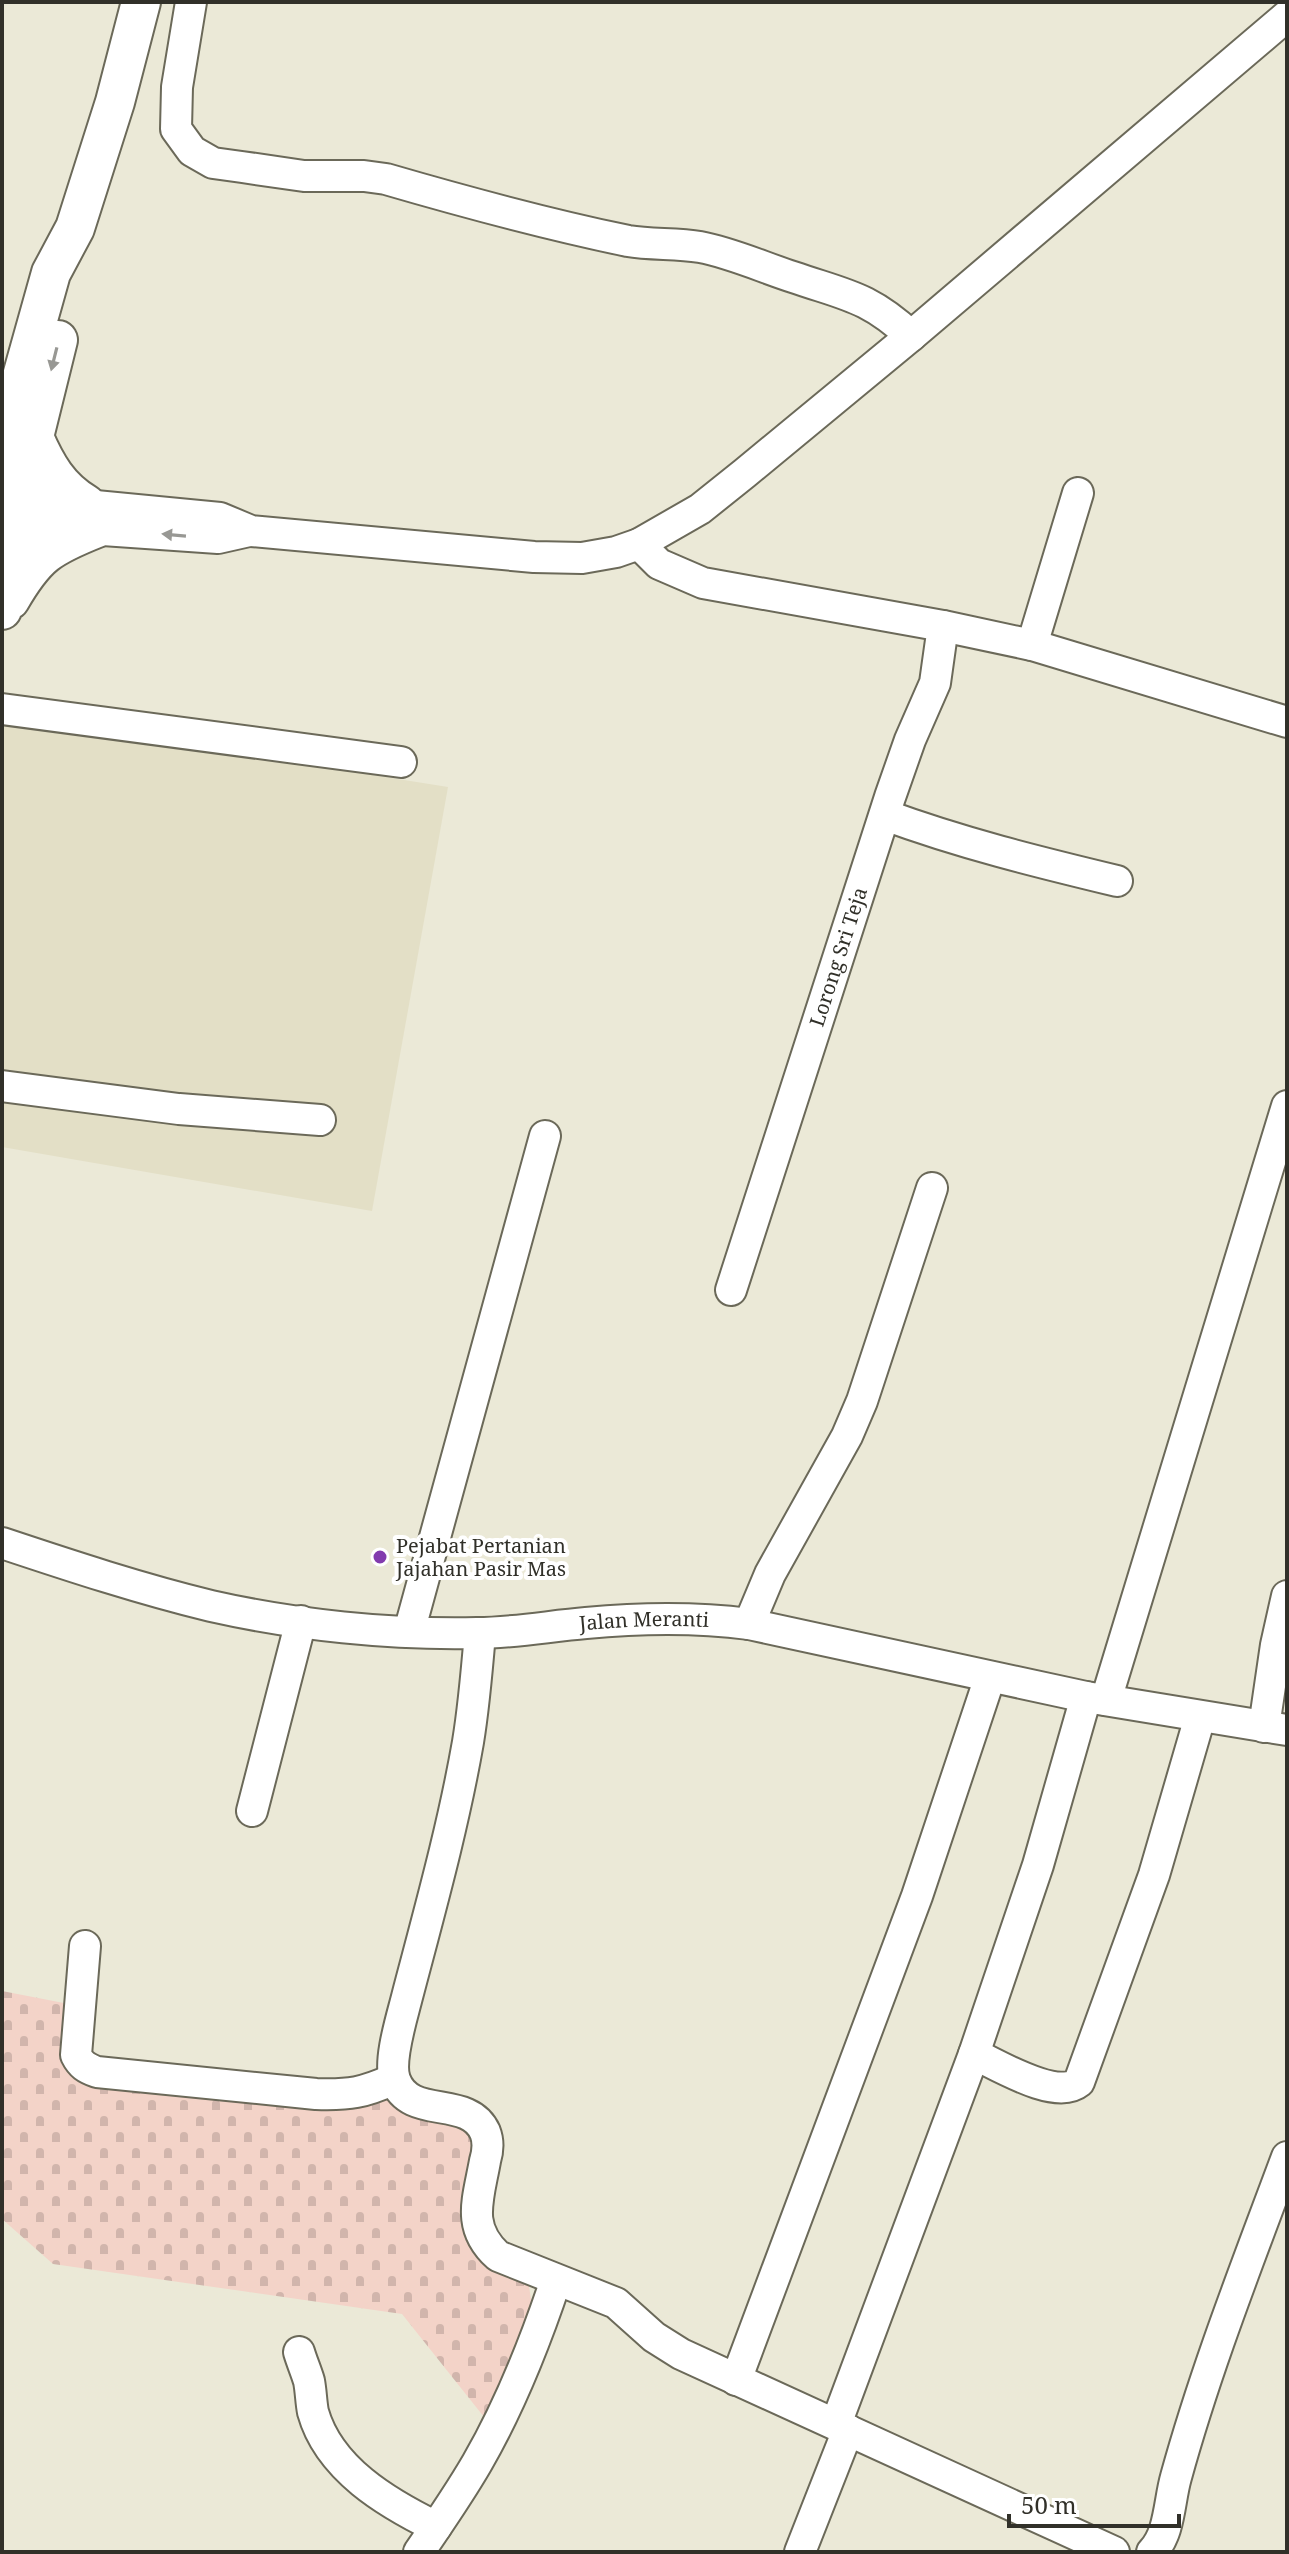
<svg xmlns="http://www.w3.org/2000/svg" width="1289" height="2554" font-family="'Noto Serif',serif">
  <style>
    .built { fill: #e3dfc6 }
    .cemetery { fill: url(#cemetery-stones) }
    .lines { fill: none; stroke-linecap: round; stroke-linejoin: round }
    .minor-casing { stroke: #6b6959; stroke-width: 34 }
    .major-casing { stroke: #6b6959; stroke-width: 42 }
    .minor { stroke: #fff; stroke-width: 30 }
    .major { stroke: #fff; stroke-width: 38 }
    .oneway { fill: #989894 }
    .poi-dot { fill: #823bae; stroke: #fff; stroke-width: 3 }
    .labels { text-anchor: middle; stroke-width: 8; stroke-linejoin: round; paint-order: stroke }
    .street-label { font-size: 20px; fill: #313029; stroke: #fff }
    .poi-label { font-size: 20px; fill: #313029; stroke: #fff; text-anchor: start }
  </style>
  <defs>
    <pattern id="cemetery-stones" width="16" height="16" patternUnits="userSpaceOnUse" patternTransform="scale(2)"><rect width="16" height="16" fill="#f3d3c8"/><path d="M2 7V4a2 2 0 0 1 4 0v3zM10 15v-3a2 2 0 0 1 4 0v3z" fill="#d1b5ac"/></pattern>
  </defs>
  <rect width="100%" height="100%" fill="#ebe9d7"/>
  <path class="built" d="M2,716L448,787L372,1211L2,1147Z"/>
  <path class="cemetery" d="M2,1991L69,2004L67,2071L83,2075L391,2092L476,2134L466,2231L529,2286L533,2313L484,2417L402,2314L53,2264L2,2219Z"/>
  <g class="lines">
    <defs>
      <g id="minor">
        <path d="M191,2L177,87L176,129L192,151L213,163L242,167L304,176H364L386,179C465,202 546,224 628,241C651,245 676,243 700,247C732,253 762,267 793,277C845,295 868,296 911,336"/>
        <path d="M2,497L220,518L251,531L534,557L582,558L616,552L639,544L700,509L745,473L911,336L1287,16"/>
        <path d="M2,523L218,538L249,531"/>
        <path d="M639,544L659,564L703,583L943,626L1032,645L1287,722"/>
        <path d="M1032,645L1078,493"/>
        <path d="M2,709L401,762"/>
        <path d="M885,815C961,843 1038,862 1117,881"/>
        <path d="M2,1086L179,1109L320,1120"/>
        <path id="s1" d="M731,1290L890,797L910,740L935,683L943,626"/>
        <path id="s2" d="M2,1543C71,1566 141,1589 211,1606C295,1625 391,1635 477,1633C513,1633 550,1626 586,1623C641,1618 694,1617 749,1624L1086,1697L1287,1730"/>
        <path d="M749,1624L770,1574L847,1436L862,1401L932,1188"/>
        <path d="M409,1632L545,1136"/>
        <path d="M480,1633C477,1669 474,1706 468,1742C453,1828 429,1913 407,1997C402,2017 388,2061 395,2080C410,2121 468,2094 485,2132C489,2142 488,2151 485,2161C478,2200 466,2227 498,2256L616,2303L654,2337L681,2354L1114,2552"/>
        <path d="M1106,1700L1287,1106"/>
        <path d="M1264,1727L1276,1645L1287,1596"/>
        <path d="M252,1811L301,1621"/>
        <path d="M85,1946L76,2055C81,2065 86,2068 97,2072L316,2094C350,2095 363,2093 394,2079"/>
        <path d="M974,2054C998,2065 1056,2101 1079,2082L1154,1875L1200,1717"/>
        <path d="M299,2352C302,2362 306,2371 309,2381C311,2391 311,2402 313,2412C329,2469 387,2503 436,2527"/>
        <path d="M736,2380L917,1896L990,1677"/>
        <path d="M836,2424L974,2054L1038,1865L1086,1697"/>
        <path d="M419,2552C439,2523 459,2494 477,2463C510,2406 535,2343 556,2280"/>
        <path d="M800,2552L848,2430"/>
        <path d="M1152,2552C1170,2534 1169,2501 1176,2477C1206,2368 1248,2262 1287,2157"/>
      </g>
      <path id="major" d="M34,437C46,465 59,488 86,504
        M2,470L14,405L51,273L75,228L115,102L141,2
        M10,600C36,555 49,547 97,528
        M2,610L34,437L58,340"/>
    </defs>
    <use href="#minor" class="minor-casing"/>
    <use href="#major" class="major-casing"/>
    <use href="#minor" class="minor"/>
    <use href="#major" class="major"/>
  </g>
  <defs><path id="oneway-solid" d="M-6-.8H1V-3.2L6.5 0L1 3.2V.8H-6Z" transform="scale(2)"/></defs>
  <g class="oneway">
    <use href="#oneway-solid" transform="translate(54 359) rotate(104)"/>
    <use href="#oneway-solid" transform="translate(174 535) rotate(-175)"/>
  </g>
  <circle class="poi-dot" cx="380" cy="1557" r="8"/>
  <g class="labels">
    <g class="street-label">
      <text dy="7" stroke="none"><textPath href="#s1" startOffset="350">Lorong Sri Teja</textPath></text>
      <text dy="7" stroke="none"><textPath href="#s2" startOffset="654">Jalan Meranti</textPath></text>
    </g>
    <g class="poi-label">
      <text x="396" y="1553">Pejabat Pertanian<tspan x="396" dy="23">Jajahan Pasir Mas</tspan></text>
    </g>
  </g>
  <rect width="1289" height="2554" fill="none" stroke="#313029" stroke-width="8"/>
  <path d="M1009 2514v12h170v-12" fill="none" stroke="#313029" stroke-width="4"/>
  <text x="1021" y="2514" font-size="24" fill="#313029" stroke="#ffffff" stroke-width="6" paint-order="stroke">50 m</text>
</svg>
